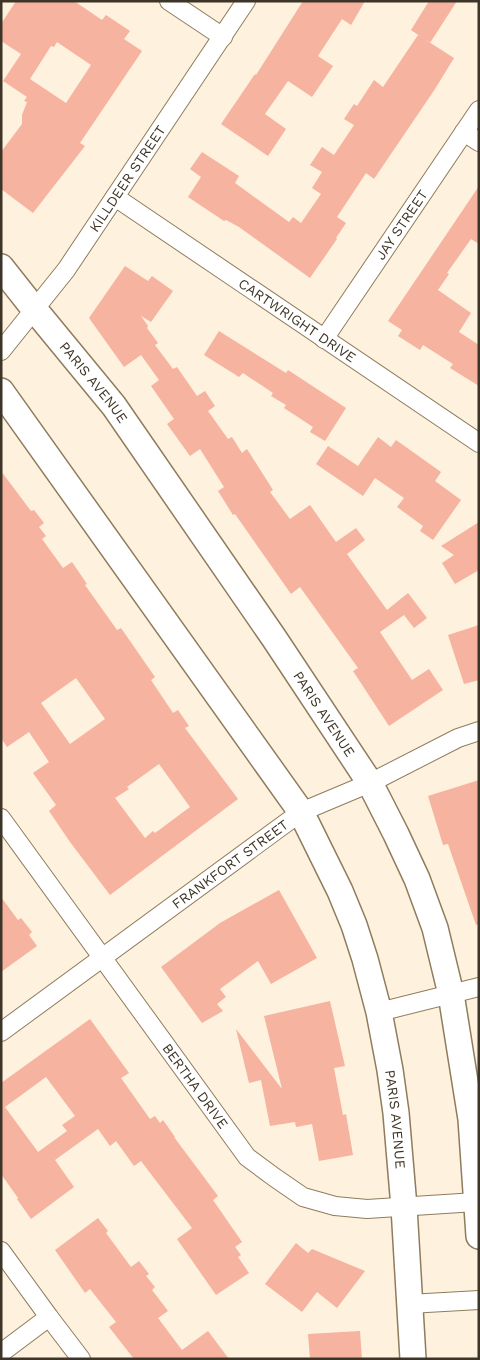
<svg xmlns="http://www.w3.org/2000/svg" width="480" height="1360" font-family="'Work Sans',sans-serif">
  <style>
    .building { fill: #f5b3a0; fill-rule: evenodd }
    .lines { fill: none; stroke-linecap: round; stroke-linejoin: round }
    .street-casing { stroke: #8f7c5d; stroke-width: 20 }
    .secondary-casing { stroke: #8f7c5d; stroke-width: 28 }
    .street { stroke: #fff; stroke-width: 18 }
    .secondary { stroke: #fff; stroke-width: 25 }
    .labels { text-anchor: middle; stroke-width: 5; stroke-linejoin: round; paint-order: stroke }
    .street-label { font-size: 14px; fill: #3d3527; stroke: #fff }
  </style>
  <rect width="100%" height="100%" fill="#fef1dd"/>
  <path class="building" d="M16,1H74L102,20L106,15L130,31L124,39L142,51L80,143L85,146L33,213L1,189V152L22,124V115L27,102L24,101L27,97L3,81L21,54L1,41V24ZM57,42L91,65L66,103L30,79L51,46L54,47Z
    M303,1H365L351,25L342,19L318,56L333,66L312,97L288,81L265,114L286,129L268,156L221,124L255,74L256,75Z
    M429,1H457L430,43L411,30Z
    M418,35L454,58L435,89L374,179L366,173L337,217L346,223L336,238L337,239L310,278L239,227L226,220L224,221L188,197L201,177L190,169L202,152L239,176L235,183L289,222L293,217L301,223L321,194L312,188L322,172L310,165L322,147L334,155L354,125L344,119L354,104L357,106L374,80L383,87Z
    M479,186V244L471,239L447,273L449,274L438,290L471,313L459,332L479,345V386L450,368L453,364L423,345L420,350L398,336L402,330L388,321Z
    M125,266L148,281L152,276L173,291L151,322L141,316L148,326L147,328L158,343L155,345L173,369L177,367L197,396L205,391L215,406L208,411L228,439L232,437L242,453L247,449L273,490L270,492L290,519L310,505L336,542L356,528L365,540L347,554L387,610L408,593L427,618L414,628L404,615L380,632L412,680L429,669L443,690L389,726L353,671L358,668L300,587L291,594L235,514L233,515L218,491L224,487L200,449L190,456L167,424L174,419L151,386L159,380L141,355L124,367L89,318Z
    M219,331L286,373L288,370L346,408L325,441L310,432L313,427L284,408L286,405L271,396L273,393L243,373L239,377L204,355Z
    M378,437L391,447L396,440L441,472L435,481L461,500L433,540L420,531L423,526L397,507L404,498L375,478L363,496L316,464L328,446L358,466Z
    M1,471L31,511L34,510L44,523L39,527L46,536L42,539L63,568L72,562L87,584L85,585L117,630L121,628L155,677L151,680L173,713L178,710L189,726L185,728L238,799L110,895L70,842L49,811L56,805L33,773L49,762L29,732L7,747L1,738ZM76,678L105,719L70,744L41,703ZM159,764L190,807L155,833L153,831L145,838L115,798L129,789L127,787Z
    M479,522V570L455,584L442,563L454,555L441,546Z
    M479,625V680L464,684L448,635Z
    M479,780V924L476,925L448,844L443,845L428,796Z
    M279,890L317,958L271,984L258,961L220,989L226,997L217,1004L223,1011L202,1023L161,967L220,923Z
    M1,897L18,920L21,918L32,932L29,935L37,946L1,972Z
    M330,1001L345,1066L334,1068L343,1115L346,1114L353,1155L319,1161L312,1124L296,1127L295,1122L270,1126L261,1080L249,1083L236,1029L282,1089L264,1016Z
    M90,1019L129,1073L121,1078L150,1119L155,1116L160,1123L163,1120L175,1137H174L218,1196L213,1200L242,1242L235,1247L241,1255L238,1257L249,1273L216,1295L177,1239L192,1228L141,1161L134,1166L116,1141L110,1146L98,1129L55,1160L74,1187L31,1219L17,1199L18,1198L1,1174V1083ZM46,1077L75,1116L62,1125L67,1131L38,1152L5,1107Z
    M98,1218L108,1231L106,1233L131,1267L139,1261L149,1274L146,1276L155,1287L152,1290L168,1311L158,1318L182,1350L208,1331L229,1359H134L109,1327L116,1322L90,1289L85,1293L55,1250Z
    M296,1243L308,1253L312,1249L365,1271L337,1308L317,1292L302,1312L265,1284Z
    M360,1331L362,1359H310L308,1334Z"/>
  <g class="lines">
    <defs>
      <g id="street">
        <path d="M169,1L223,37"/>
        <path d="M464,132L479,142"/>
        <path id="s1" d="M115,197L479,443"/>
        <path id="s2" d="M324,339L479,110"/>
        <path id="s3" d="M1,351L66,270L246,1"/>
        <path id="s4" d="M1,818L247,1157L274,1177L303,1197L335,1206L367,1209L476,1202"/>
        <path d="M379,1012L479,987"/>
        <path id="s5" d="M1,1032L301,812L370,783L458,738L479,731"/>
        <path d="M1,1251L49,1317L81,1359"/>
        <path d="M409,1304L479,1300"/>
        <path d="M1,1353L49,1317"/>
      </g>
      <g id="secondary">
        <path id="s6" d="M1,267L35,310L114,406L274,638L370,783L396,834L417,879L435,928L451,994L471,1119L479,1236"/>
        <path id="s7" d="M1,391L301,812L340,891L354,925L365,959L379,1012L390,1070L396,1113L404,1207L413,1359"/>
      </g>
    </defs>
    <use href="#street" class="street-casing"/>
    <use href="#secondary" class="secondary-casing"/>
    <use href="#street" class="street"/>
    <use href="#secondary" class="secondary"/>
  </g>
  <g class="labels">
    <g class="street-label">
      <text dy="5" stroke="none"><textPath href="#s3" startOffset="214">KILLDEER STREET</textPath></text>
      <text dy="5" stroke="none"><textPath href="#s2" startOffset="138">JAY STREET</textPath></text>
      <text dy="5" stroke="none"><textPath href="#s1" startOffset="220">CARTWRIGHT DRIVE</textPath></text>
      <text dy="5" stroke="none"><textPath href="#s6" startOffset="148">PARIS AVENUE</textPath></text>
      <text dy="5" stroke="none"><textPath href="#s6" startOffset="552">PARIS AVENUE</textPath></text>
      <text dy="5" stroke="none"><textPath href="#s5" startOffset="284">FRANKFORT STREET</textPath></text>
      <text dy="5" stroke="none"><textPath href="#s4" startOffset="331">BERTHA DRIVE</textPath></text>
      <text dy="5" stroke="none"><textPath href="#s7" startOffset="841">PARIS AVENUE</textPath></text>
    </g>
  </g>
  <rect width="480" height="1360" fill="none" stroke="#3d3527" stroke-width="5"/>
</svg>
